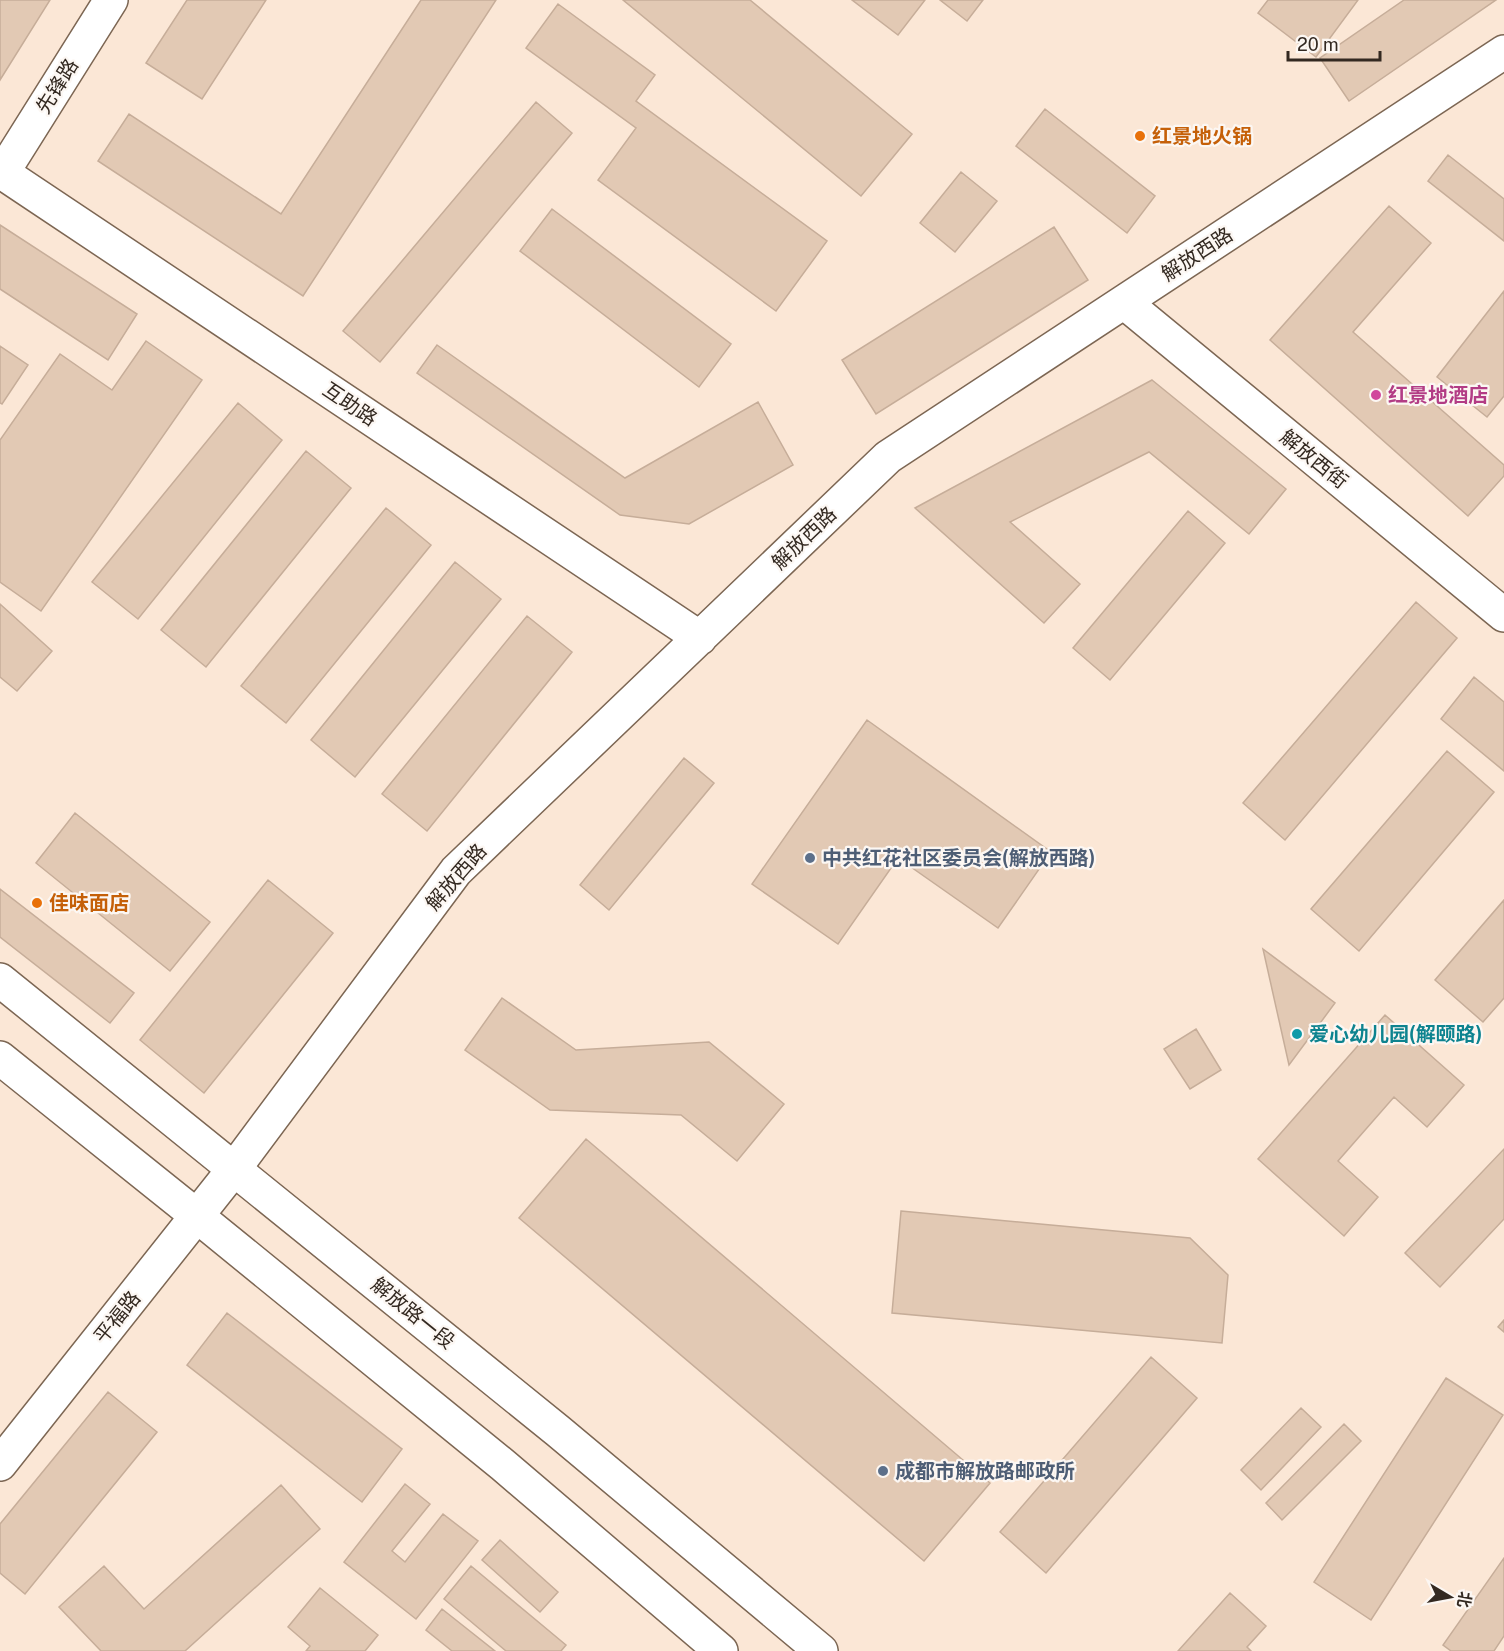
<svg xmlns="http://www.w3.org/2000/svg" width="1504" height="1651" font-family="'Public Sans','Noto Sans SC',sans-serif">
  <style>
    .building { fill: #e2c9b4; stroke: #c6ad99; stroke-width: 1.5 }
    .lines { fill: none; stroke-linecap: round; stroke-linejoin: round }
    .minor-casing { stroke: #7c6653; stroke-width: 36 }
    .major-casing { stroke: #7c6653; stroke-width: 36 }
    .minor { stroke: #fff; stroke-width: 33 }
    .major { stroke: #fff; stroke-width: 33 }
    .food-dot { fill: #e8710a; stroke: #fcf7f3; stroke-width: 2 }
    .hotel-dot { fill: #d1479c; stroke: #fcf7f3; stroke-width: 2 }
    .service-dot { fill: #5c6f8a; stroke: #fcf7f3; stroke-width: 2 }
    .culture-dot { fill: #0f9aa8; stroke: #fcf7f3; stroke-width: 2 }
    .labels { text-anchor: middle; stroke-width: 4.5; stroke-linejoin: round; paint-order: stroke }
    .street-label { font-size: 20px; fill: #332921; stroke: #fcf7f3 }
    .food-label { font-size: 20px; font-weight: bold; fill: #c56008; stroke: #fcf7f3; text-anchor: start }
    .hotel-label { font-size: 20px; font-weight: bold; fill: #b23c85; stroke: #fcf7f3; text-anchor: start }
    .service-label { font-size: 20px; font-weight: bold; fill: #4e5e75; stroke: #fcf7f3; text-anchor: start }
    .culture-label { font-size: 20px; font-weight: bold; fill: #0d838f; stroke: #fcf7f3; text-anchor: start }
  </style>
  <rect width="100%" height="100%" fill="#fbe7d6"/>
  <path class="building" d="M0,0H50L0,80Z
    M187,0H266L202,99L146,63Z
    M421,0H496L303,296L98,161L129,114L281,214Z
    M623,0H750L912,134L861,196Z
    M852,0H925L898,35Z
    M940,0H983L967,21Z
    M1268,0H1358L1316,57L1258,13Z
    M1404,0H1496L1349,101L1320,58Z
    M558,4L655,75L636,101L827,241L776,311L598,180L636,128L526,48Z
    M536,102L572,133L380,362L343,331Z
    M1045,109L1155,196L1127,233L1016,146Z
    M1448,155L1504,199V241L1428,181Z
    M961,172L997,201L955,252L920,223Z
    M1389,206L1431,243L1353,332L1504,465V476L1468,516L1270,340Z
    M552,209L731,344L699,387L520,251Z
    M0,225L137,314L108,360L0,289Z
    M1054,227L1088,280L876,414L842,360Z
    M1504,291V396L1487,417L1437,377Z
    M146,341L202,380L41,611L0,582V440L60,354L112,390Z
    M437,345L625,478L758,402L793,465L689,524L620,515L417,373Z
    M0,346L28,365L2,404L0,403Z
    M1152,380L1286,489L1249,534L1149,452L1010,522L1080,584L1044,623L915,508Z
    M238,403L282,440L138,619L92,582Z
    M306,451L351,488L206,667L161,630Z
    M386,508L431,545L286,723L241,686Z
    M1188,511L1225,543L1110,680L1073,648Z
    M455,562L501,599L355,777L311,740Z
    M1416,602L1457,638L1285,840L1243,803Z
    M0,604L52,651L17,691L0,677Z
    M527,616L572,652L427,831L382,794Z
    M1474,677L1504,702V771L1441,719Z
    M867,720L1051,852L998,928L898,858L838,944L752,884Z
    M1447,751L1494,792L1359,951L1311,909Z
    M684,758L714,783L609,910L580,885Z
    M75,813L210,922L170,971L36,863Z
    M268,880L333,933L204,1093L140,1040Z
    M0,889L134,993L110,1023L0,937Z
    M1504,900V998L1483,1022L1435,980Z
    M1263,949L1335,1003L1289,1065Z
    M502,998L576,1050L709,1042L784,1104L737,1161L681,1115L550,1110L465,1050Z
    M1385,1015L1464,1085L1427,1127L1394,1097L1338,1161L1378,1197L1344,1236L1258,1159Z
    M1196,1029L1221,1070L1190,1089L1164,1049Z
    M586,1139L990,1483L924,1561L519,1218Z
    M1504,1149V1219L1440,1287L1405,1253Z
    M901,1211L1190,1238L1228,1275L1222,1343L892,1313Z
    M227,1313L402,1449L362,1502L187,1365Z
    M1504,1320V1332L1498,1327Z
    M1151,1357L1197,1398L1046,1573L1000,1532Z
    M1446,1378L1503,1415L1371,1620L1314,1582Z
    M108,1392L157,1432L25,1594L0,1573V1524Z
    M1301,1408L1321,1427L1261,1490L1241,1470Z
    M1344,1424L1361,1441L1282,1520L1266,1503Z
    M405,1484L430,1504L392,1551L405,1562L443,1514L478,1541L416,1619L344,1562Z
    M281,1485L320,1529L185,1651H101L59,1607L104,1566L144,1609Z
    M500,1540L558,1592L540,1612L482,1560Z
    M1504,1558V1636L1494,1651H1451L1443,1645Z
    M471,1566L566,1645L561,1651H506L444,1599Z
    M320,1588L378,1635L365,1651H306L310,1646L288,1627Z
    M1230,1593L1266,1626L1247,1647L1251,1651H1178Z
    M442,1609L495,1651H452L426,1630Z"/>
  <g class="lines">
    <defs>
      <path id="minor" d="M0,171L700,638
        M3,172L111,0
        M1124,302L1504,615
        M0,1464L234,1169L456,871L888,457L1504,52"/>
      <path id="major" d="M0,980L558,1431L821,1651
        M0,1058L197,1216L503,1465L721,1651"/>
    </defs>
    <use href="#minor" class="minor-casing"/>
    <use href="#major" class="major-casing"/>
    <use href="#minor" class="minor"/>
    <use href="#major" class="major"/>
  </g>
  <g class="food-dot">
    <circle cx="1140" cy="136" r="6"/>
    <circle cx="37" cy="903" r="6"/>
  </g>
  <circle class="hotel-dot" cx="1376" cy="395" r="6"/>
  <g class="service-dot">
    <circle cx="810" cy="858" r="6"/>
    <circle cx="883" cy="1471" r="6"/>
  </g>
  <circle class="culture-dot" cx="1297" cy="1034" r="6"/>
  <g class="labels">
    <g class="street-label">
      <text transform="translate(57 86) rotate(-58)" y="7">先锋路</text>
      <text transform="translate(1197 254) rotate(-33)" y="7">解放西路</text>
      <text transform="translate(350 404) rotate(34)" y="7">互助路</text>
      <text transform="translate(1314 459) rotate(39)" y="7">解放西街</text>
      <text transform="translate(804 538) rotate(-44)" y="7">解放西路</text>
      <text transform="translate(456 877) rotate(-49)" y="7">解放西路</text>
      <text transform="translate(413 1313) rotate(39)" y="7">解放路一段</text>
      <text transform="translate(117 1317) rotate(-51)" y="7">平福路</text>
    </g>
    <g class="food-label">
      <text x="1152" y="143">红景地火锅</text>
      <text x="49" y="910">佳味面店</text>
    </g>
    <g class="hotel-label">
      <text x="1388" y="402">红景地酒店</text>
    </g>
    <g class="service-label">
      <text x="822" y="865">中共红花社区委员会(解放西路)</text>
      <text x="895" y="1478">成都市解放路邮政所</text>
    </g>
    <g class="culture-label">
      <text x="1309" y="1041">爱心幼儿园(解颐路)</text>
    </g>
  </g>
  <g transform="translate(1450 1597) rotate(100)" stroke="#fcf7f3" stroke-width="4.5" paint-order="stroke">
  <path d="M0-4.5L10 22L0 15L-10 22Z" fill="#332921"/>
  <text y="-9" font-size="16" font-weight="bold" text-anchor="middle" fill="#332921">北</text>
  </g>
  <path d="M1288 51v9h92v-9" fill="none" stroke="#332921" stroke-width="3"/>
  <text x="1297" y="51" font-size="18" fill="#332921" stroke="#fcf7f3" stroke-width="4.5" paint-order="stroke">20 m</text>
</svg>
